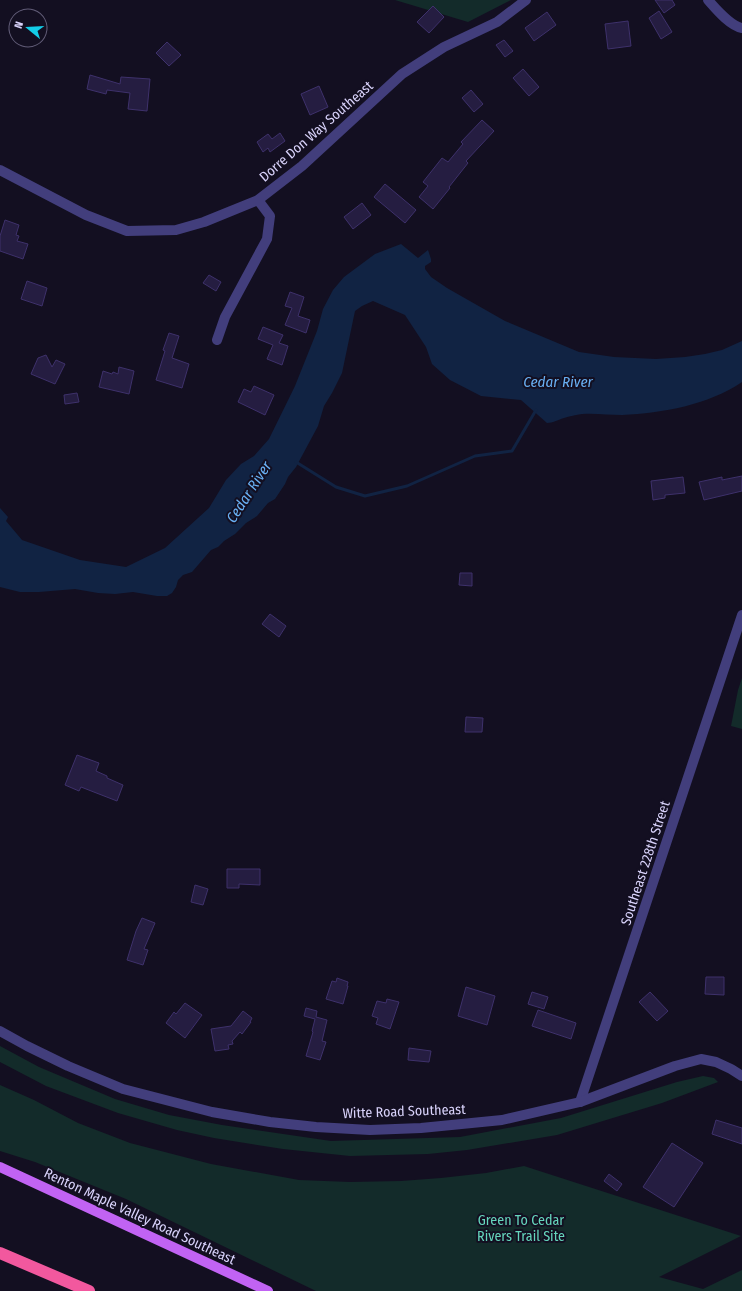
<svg xmlns="http://www.w3.org/2000/svg" width="742" height="1291" font-family="'Fira Sans Condensed',sans-serif">
  <style>
    .green { fill: #132b2a }
    .water { fill: #112343 }
    .lines { fill: none; stroke-linecap: round; stroke-linejoin: round }
    .stream { stroke: #112343; stroke-width: 3 }
    .building { fill: #251d41; stroke: #3e316b }
    .minor { stroke: #423e7c; stroke-width: 10 }
    .tertiary { stroke: #423e7c; stroke-width: 10 }
    .primary { stroke: #c163f3; stroke-width: 10 }
    .motorway { stroke: #f2589e; stroke-width: 12 }
    .labels { text-anchor: middle; stroke-width: 4; stroke-linejoin: round; paint-order: stroke }
    .street-label { font-size: 14px; fill: #d9d3fb; stroke: #130f21 }
    .park-label { font-size: 14px; fill: #65d5bc; stroke: #130f21 }
    .water-label { font-size: 15px; font-style: italic; fill: #69b0f3; stroke: #130f21 }
  </style>
  <rect width="100%" height="100%" fill="#130f21"/>
  <path class="green" d="M395,0H511L468,22Z
    M742,678V729L731,726L738,690Z
    M0,1046L39,1067L115,1099L169,1115L222,1125L331,1141L460,1137L561,1118L677,1082L703,1076L714,1078L718,1082L662,1103L557,1135L467,1150L428,1154L350,1156L283,1149L214,1138L177,1130L118,1113L46,1086L0,1062Z
    M0,1085L34,1100L78,1123L130,1143L211,1164L299,1180L350,1182L401,1181L441,1178L486,1173L524,1166L741,1236L659,1277L703,1289L742,1270V1291H316L126,1199L35,1162L0,1151Z"/>
  <path class="water" d="M401,244L418,258L428,250L431,259V262L425,266V269L431,277L447,288L505,321L579,352L614,357L656,359L685,357L705,354L722,350L742,341V382C708,405 663,413 622,415C609,415 595,413 582,414C576,415 569,416 564,418C557,420 553,423 547,423L521,400L481,396L450,380L432,364L426,347L405,315L373,301L362,306L355,311L342,373L332,393L324,406L318,426L296,467L288,477L285,484L275,499L268,503L257,516L246,523L235,534L224,541L218,547L211,550L192,572L183,575L178,580L176,587L172,593L167,596H157L133,592L115,594L98,593L75,589L39,592H20L0,587V508L8,517L6,521L22,540L80,560L126,567L165,548L209,508L226,480L241,464L254,456L269,439L295,386L317,331L323,309L333,290L344,277L375,254Z"/>
  <g class="lines">
    <path class="stream" d="M296,462L336,487L365,496L407,486L475,456L512,451L536,410"/>
  </g>
  <path class="building" d="M655,0H672L675,5L664,13Z
    M433,6L444,17L429,33L417,22Z
    M659,11L672,32L661,39L649,18Z
    M547,12L556,25L534,41L525,28Z
    M628,21L631,46L608,49L605,24Z
    M504,40L513,51L505,57L496,45Z
    M167,42L181,55L169,66L156,53Z
    M523,69L539,87L529,96L513,78Z
    M90,75L120,84L121,77L150,79L147,111L128,109L130,93L107,90L106,94L87,89Z
    M319,86L328,107L310,115L301,94Z
    M471,90L483,104L474,112L462,98Z
    M482,120L494,131L466,161L468,163L449,187L450,188L433,209L419,197L428,186L423,182L442,158L448,162L463,144L461,142Z
    M280,133L285,141L270,152L268,148L263,152L257,142L268,134L272,139Z
    M385,184L416,210L405,223L374,197Z
    M362,203L371,215L353,229L344,217Z
    M5,220L19,225L16,235L19,236L17,241L28,244L23,259L0,251V236Z
    M209,275L221,282L216,291L203,283Z
    M27,281L47,288L42,306L21,299Z
    M290,292L304,297L298,316L310,320L306,333L285,325L292,308L285,306Z
    M263,327L283,335L279,343L288,346L282,365L267,359L273,345L258,339Z
    M169,333L179,336L172,358L189,364L182,388L156,380L165,351L163,350Z
    M46,355L52,367L56,360L65,364L55,384L31,374L38,358Z
    M119,367L134,371L129,394L99,387L103,371L112,374L113,372L118,374Z
    M254,386L274,395L265,415L238,402L244,389L251,392Z
    M77,393L79,402L65,404L64,395Z
    M742,476V491L704,500L699,482L722,477V480Z
    M683,477L685,493L665,495V498L653,500L651,481Z
    M460,573H472V586L459,585Z
    M270,614L286,626L279,637L262,624Z
    M466,717L483,718L482,732H465Z
    M77,755L99,763L96,771L107,776V778L123,785L117,801L81,787L79,791L65,785Z
    M227,869H260V885L239,884V888H227Z
    M195,885L208,889L203,905L191,902Z
    M142,918L155,923L144,949L148,950L143,965L127,960L136,931Z
    M706,977H724V995L705,994Z
    M337,978L348,982L347,986H348L343,1004L326,999L332,981L336,982Z
    M466,987L495,996L487,1025L458,1016Z
    M532,992L548,997L544,1009L528,1004Z
    M650,992L668,1011L657,1021L639,1002Z
    M387,999L399,1002L390,1029L376,1024L378,1018L372,1016L377,1001L386,1003Z
    M185,1003L202,1015L185,1038L166,1023L174,1012L176,1014Z
    M306,1008L317,1011L316,1017L327,1020L322,1041L326,1042L320,1060L306,1056L313,1032L312,1031L315,1019L304,1016Z
    M538,1010L576,1023L571,1039L532,1026Z
    M243,1011L252,1018L250,1022H251L242,1034L240,1032L232,1041L233,1044L228,1045L229,1049L215,1051L211,1029L231,1026Z
    M409,1048L431,1051L429,1062L408,1060Z
    M716,1120L742,1128V1144L712,1134Z
    M672,1143L703,1163L674,1207L643,1187Z
    M609,1174L622,1184L617,1191L604,1181Z"/>
  <g class="lines">
    <path class="minor" d="M708,0C716,9 730,26 742,28
      M0,170L86,215L127,231L176,230L204,222L258,200L302,166L402,74L444,47L497,22L526,0
      M217,340L225,317L267,239L270,216L258,200
      M580,1102L742,615"/>
    <path class="tertiary" d="M0,1031L27,1046L68,1066L123,1089L212,1112L270,1122L316,1127L370,1130L421,1128L502,1120L580,1102L675,1066L701,1059L716,1062L731,1069L742,1076"/>
    <path class="primary" d="M0,1167L268,1291"/>
    <path class="motorway" d="M0,1253L89,1291"/>
  </g>
  <g class="labels">
    <g class="street-label">
      <text transform="translate(316 131) rotate(-41)" y="5">Dorre Don Way Southeast</text>
      <text transform="translate(645 863) rotate(-72)" y="5">Southeast 228th Street</text>
      <text transform="translate(404 1111) rotate(-2)" y="5">Witte Road Southeast</text>
      <text transform="translate(140 1216) rotate(25)" y="5">Renton Maple Valley Road Southeast</text>
    </g>
    <g class="park-label">
      <text x="521" y="1225">Green To Cedar<tspan x="521" dy="16">Rivers Trail Site</tspan></text>
    </g>
    <g class="water-label">
      <text x="558" y="387">Cedar River</text>
      <text transform="translate(249 492) rotate(-57)" y="5">Cedar River</text>
    </g>
  </g>
  <g transform="translate(28 28) rotate(288)"><circle r="19" fill="#130f21" stroke="#625d78"/>
  <path d="M0-3L7 15L0 10L-7 15Z" fill="#13cde8"/>
  <text y="-6" font-size="11" font-weight="bold" text-anchor="middle" fill="#d9d3fb">N</text>
  </g>
</svg>
